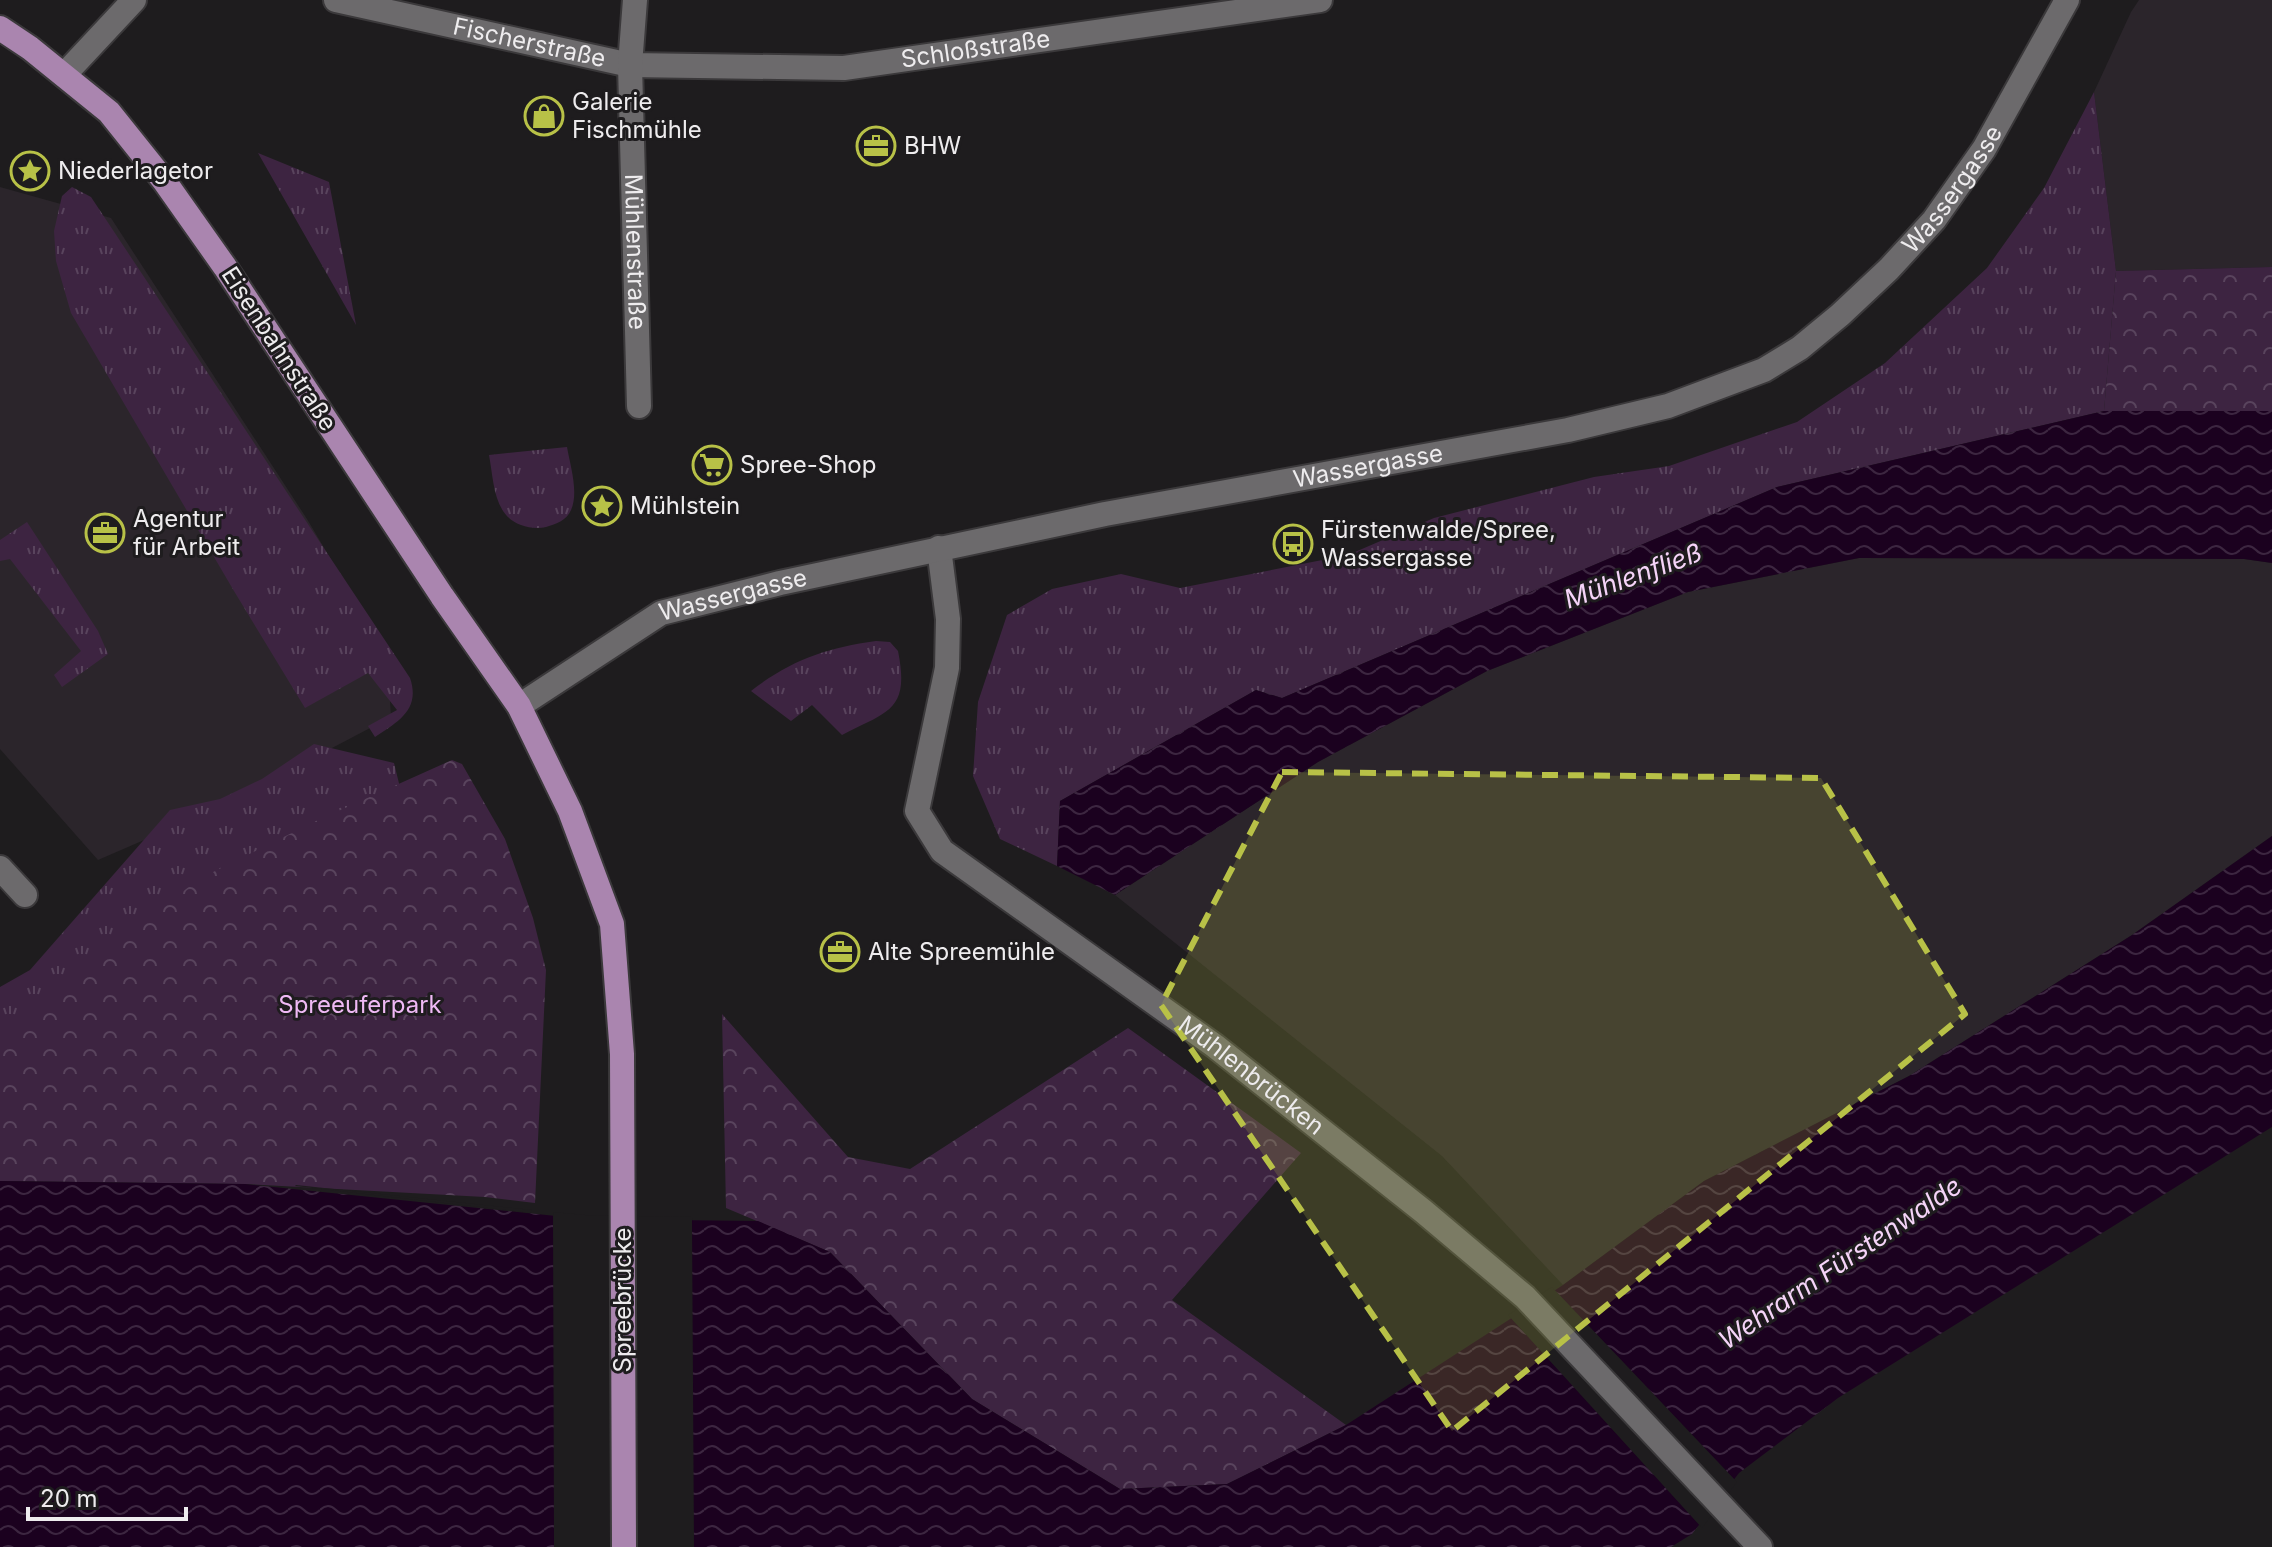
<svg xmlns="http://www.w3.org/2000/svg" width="2272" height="1547" font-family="Inter,sans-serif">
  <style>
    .built { fill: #2b252b }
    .grass { fill: url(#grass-tufts) }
    .forest { fill: url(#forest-crowns) }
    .water { fill: url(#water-waves) }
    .pier { fill: #1e1c1e }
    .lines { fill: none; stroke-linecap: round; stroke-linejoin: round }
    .minor-casing { stroke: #3b393b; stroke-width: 28 }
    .major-casing { stroke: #3b393b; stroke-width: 28 }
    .minor { stroke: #6c6a6c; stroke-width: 24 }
    .major { stroke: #aa85af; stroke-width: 24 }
    .marked { fill: #b8c147; fill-opacity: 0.2; stroke: #b8c147; stroke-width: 6; stroke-dasharray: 16 10; stroke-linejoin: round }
    .labels { text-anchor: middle; stroke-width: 6; stroke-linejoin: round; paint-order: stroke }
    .street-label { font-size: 24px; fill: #eeecee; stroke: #1e1c1e }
    .poi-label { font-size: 24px; fill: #eeecee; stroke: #1e1c1e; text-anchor: start }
    .park-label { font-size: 24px; fill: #efb9f5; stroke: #1e1c1e }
    .water-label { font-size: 26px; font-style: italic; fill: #f5d4f8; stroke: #1e1c1e }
  </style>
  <defs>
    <pattern id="grass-tufts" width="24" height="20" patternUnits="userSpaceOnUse" patternTransform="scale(2)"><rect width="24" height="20" fill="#3d2441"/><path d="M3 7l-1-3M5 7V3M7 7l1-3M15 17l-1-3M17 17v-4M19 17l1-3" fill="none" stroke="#59445d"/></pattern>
    <pattern id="forest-crowns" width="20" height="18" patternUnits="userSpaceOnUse" patternTransform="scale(2)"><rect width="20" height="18" fill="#3d2441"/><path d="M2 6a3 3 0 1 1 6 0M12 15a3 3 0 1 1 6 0" fill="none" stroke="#59445d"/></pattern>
    <pattern id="water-waves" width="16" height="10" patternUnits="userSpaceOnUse" patternTransform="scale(2)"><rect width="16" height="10" fill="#1b011f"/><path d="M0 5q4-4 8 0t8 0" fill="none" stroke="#3c2640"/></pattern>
  </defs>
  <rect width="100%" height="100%" fill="#1e1c1e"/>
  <path class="built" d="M2139,0H2272V267L2116,271L2094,92L2131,12Z
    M0,187L111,218L307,519L387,654L391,717L218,808L98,860L0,749Z
    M1859,558L2244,559L2272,563V836L2132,935L1909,1076L1704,1181L1563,1285L1442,1156L1115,895L1318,762L1487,671L1688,592Z"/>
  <path class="grass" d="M2094,92L2116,271L2104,411L1777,487L1282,698L1256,690L1060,801L1057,866L1000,839L973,776L978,702L1007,615L1052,589L1121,574L1180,588L1348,555L1434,518L1594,477L1669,466L1797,422L1885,363L1987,268L2044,188Z
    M258,153L329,182L356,325Z
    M72,187L91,197L410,678C421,710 397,722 375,737L368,726L397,710L368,673L305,708L234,591L71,313L56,261L54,231L62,196Z
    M567,447C570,465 579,492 571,510C567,520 556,524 546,527C538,529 529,528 521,525C493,515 494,481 489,455Z
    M27,522L98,631L108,654L62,687L54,675L81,651L10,559L0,561V540Z
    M876,641L890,642L898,651C910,711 888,711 842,735L812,705L791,721L751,691C791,660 826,648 876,641Z
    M314,744L394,763L418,861L0,1161V987L30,970L170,810L220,799L262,779Z"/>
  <path class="forest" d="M2272,267V411H2104L2116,271Z
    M452,760L462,764L505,839L533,918L546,970L535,1203L485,1197L245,1184L0,1181V1043L197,880L316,821Z
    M722,1014L848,1157L910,1169L1128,1028L1301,1153L1172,1300L1346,1425L1227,1484L1120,1489L972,1399L830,1252L726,1208Z"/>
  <path class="water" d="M2104,411H2272V563L2244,559L1859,558L1688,592L1487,671L1318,762L1115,895L1057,866L1060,801L1256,690L1282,698L1777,487Z
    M2272,836V1127L1838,1398L1739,1473L1692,1534L1671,1547H0V1181L245,1184L585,1219L758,1221L830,1252L972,1399L1120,1489L1227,1484L1346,1425L1563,1285L1704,1181L1909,1076L2132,935Z"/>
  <path class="pier" d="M295,1186L296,1185L532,1210L531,1213Z
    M553,1212L585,1215L692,1217L694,1547H554Z
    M1552,1287L1737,1482L1702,1528L1508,1315Z"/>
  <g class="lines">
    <defs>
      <g id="minor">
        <path id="s1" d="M336,0L630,65L844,68L1320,0"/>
        <path id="s2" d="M635,0L630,65L639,406"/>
        <path d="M64,75L134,0"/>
        <path id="s3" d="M939,548L948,619L947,668L917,811L942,851L1215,1046L1423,1211L1525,1297L1760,1547"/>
        <path id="s4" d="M519,706L661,613L780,583L1105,514L1568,430L1668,406L1764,370L1800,348L1840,315L1889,269L1934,220L1984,149L2067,0"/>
        <path d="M0,868L25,895"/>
      </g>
      <path id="major" d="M0,28L30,48L109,112L165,182L225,267L442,596L519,706L570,811L612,924L622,1054L624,1547"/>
    </defs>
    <use href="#minor" class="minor-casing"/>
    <use href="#major" class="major-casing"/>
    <use href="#minor" class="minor"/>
    <use href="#major" class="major"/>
  </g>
  <path class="marked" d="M1282,772L1821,778L1965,1014L1452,1431L1161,1005Z"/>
  <defs>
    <symbol id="shop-ring" viewBox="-11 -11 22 22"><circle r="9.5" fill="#1e1c1e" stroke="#b8c147" stroke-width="1.5"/><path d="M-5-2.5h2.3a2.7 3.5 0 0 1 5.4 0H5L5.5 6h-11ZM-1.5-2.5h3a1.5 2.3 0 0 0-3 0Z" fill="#b8c147"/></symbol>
    <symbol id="office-ring" viewBox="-11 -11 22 22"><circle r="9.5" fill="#1e1c1e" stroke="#b8c147" stroke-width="1.5"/><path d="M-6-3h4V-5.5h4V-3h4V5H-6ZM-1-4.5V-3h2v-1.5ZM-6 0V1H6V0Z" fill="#b8c147"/></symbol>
    <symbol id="sight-ring" viewBox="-11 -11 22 22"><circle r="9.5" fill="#1e1c1e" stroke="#b8c147" stroke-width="1.5"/><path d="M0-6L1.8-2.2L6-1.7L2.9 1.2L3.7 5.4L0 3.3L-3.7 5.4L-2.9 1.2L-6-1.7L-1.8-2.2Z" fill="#b8c147"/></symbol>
    <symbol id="supermarket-ring" viewBox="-11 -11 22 22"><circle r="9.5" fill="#1e1c1e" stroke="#b8c147" stroke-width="1.5"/><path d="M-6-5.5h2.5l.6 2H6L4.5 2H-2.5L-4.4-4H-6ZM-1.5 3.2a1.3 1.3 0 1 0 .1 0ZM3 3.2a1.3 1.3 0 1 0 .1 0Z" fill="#b8c147"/></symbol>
    <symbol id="bus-ring" viewBox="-11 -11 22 22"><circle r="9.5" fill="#1e1c1e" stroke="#b8c147" stroke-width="1.5"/><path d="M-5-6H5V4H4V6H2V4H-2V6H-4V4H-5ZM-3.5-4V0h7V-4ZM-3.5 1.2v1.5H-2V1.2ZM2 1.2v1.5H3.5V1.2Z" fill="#b8c147"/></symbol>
  </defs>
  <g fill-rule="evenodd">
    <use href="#shop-ring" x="522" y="94" width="44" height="44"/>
    <use href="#office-ring" x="854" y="124" width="44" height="44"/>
    <use href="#sight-ring" x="8" y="149" width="44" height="44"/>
    <use href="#supermarket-ring" x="690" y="443" width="44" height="44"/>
    <use href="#sight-ring" x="580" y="484" width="44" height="44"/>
    <use href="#office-ring" x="83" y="511" width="44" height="44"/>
    <use href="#bus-ring" x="1271" y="522" width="44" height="44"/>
    <use href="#office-ring" x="818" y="930" width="44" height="44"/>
  </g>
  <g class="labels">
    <g class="street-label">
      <text dy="8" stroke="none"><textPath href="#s1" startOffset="198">Fischerstraße</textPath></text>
      <text dy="8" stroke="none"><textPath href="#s1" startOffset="648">Schloßstraße</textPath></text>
      <text dy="8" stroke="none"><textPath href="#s4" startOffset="1564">Wassergasse</textPath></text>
      <text dy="8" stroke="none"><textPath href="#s2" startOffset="252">Mühlenstraße</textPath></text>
      <text transform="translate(279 349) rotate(57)" y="8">Eisenbahnstraße</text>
      <text dy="8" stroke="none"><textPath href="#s4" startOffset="892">Wassergasse</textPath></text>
      <text dy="8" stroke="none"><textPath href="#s4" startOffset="244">Wassergasse</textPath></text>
      <text dy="8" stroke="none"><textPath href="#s3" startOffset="696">Mühlenbrücken</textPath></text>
      <text transform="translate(623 1300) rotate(-90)" y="8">Spreebrücke</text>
    </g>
    <g class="poi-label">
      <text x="572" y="110">Galerie<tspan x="572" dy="28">Fischmühle</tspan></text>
      <text x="904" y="154">BHW</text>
      <text x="58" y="179">Niederlagetor</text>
      <text x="740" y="473">Spree-Shop</text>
      <text x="630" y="514">Mühlstein</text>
      <text x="133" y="527">Agentur<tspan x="133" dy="28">für Arbeit</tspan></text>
      <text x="1321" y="538">Fürstenwalde/Spree,<tspan x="1321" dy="28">Wassergasse</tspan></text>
      <text x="868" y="960">Alte Spreemühle</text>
    </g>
    <g class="park-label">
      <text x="360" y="1013">Spreeuferpark</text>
    </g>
    <g class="water-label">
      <text transform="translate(1633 576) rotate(-20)" y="9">Mühlenfließ</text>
      <text transform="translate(1840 1263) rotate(-34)" y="9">Wehrarm Fürstenwalde</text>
    </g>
  </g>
  <path d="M28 1507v12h158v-12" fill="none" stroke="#eeecee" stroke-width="4"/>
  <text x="40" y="1507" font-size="24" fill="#eeecee" stroke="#1e1c1e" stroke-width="6" paint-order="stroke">20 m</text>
</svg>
